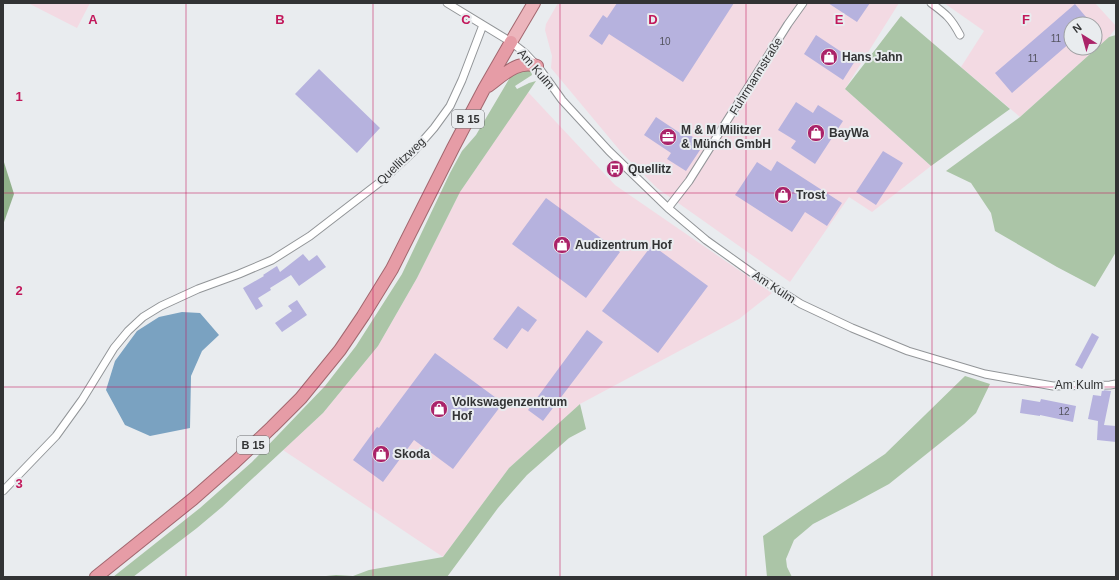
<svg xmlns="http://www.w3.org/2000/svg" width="1119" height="580" font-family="Helvetica,sans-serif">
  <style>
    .commercial { fill: #f3dae3; fill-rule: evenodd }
    .green { fill: #abc5a7 }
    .forest { fill: #90b08a }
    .water { fill: #7aa2c1 }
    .building { fill: #b6b2de }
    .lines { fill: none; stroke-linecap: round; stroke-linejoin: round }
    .minor-casing { stroke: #929598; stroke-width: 9 }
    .primary-casing { stroke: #a2676f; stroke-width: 14 }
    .trunk-casing { stroke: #a2676f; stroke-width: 14 }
    .minor { stroke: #fff; stroke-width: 7 }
    .primary { stroke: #ecb5bc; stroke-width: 12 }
    .trunk { stroke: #e69ca6; stroke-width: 12 }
    .grid { fill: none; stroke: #c2185b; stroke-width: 1; stroke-opacity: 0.55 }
    .labels { text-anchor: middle; stroke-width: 4; stroke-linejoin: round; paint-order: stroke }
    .number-label { font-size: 10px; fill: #53535e }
    .shield { fill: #e9ecef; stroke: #696a6c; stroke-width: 1 }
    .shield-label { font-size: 11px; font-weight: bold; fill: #323334 }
    .poi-label { font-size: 12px; font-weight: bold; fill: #323334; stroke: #e9ecef; text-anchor: start }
    .street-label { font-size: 12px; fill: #323334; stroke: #e9ecef }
    .grid-label { font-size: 13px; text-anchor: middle; font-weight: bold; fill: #c2185b; stroke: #e9ecef; stroke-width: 4; stroke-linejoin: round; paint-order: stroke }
  </style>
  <rect width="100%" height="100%" fill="#e9ecef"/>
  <path class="commercial" d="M28,3H90L77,28Z
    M558,3H899L845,89L931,166L872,212L849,197L790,282L657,188L622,153L551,68L552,56L545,30L546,24Z
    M944,3H1095L1116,26V28L1109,37L1020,117L961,67L984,31ZM1071,24H1095V48H1071Z
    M528,92L615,185L772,293L739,319L580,404L509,468L443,557L283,450L323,413L378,346L417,278L460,192Z"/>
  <path class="green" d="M901,16L1010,109L931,166L845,89Z
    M1116,35V252L1095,287L1057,267L995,231L991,213L971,183L946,171L1020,117L1109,37Z
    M525,69L531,71L532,75L515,86L517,89L529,83L536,81L460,192L417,278L378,346L323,413L222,507L197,528L133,577H113L200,508L252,462L325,386L356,346L402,274L450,173L462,151L476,135L512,74Z
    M965,376L990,384L976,413L964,424L889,484L854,503L813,524L794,540L786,559L787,567L792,577H767L763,536L885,454Z
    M580,404L586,429L569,438L527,475L498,508L447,577H316L336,575L353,576L369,570L443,557L509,468Z"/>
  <path class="forest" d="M3,159L14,194L3,225Z"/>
  <path class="water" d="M182,312L200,313L219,335L202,351L191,376L190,428L150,436L125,425L106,390L115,361L137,331L159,317Z"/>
  <path class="building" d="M617,3H734L683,82L609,34L602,45L589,36L603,15L607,18Z
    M828,3H870L857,22Z
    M1075,4L1092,24H1071V42L1012,93L995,73Z
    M816,35L855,61L843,80L804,54Z
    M319,69L380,128L357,153L295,94Z
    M796,102L813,113L818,105L843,121L815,164L791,148L796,141L778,130Z
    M656,117L683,135L685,132L704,144L686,171L667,159L671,153L644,135Z
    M883,151L903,163L876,205L856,192Z
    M777,161L842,203L827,226L805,212L792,232L735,195L757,162L771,171Z
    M546,198L620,252L586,298L512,244Z
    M652,245L708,286L658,353L602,311Z
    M303,254L309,261L317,255L326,267L299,286L291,275L270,288L271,290L258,298L263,306L256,310L243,288L264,276L263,275L277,266L280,272Z
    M297,300L307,315L282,332L275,323L292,311L288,306Z
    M518,306L537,320L528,332L522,328L507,349L493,339Z
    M587,330L603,342L543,421L528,410Z
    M1092,333L1099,337L1082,369L1075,365Z
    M435,353L503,403L453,469L414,440L383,482L353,460L377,427L379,428Z
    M1102,390L1111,391L1104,425L1116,426V442L1097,440L1098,421L1088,419L1093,395L1101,396Z
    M1022,399L1040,402L1041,399L1076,406L1073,422L1040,415V416L1020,413Z"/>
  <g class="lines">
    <defs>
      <path id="minor" d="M447,3L511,42L525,53L539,68L562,100L609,151L668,208L706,240L755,275L801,304L852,328L908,351L985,374L1053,386L1110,385L1116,384
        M931,3C946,14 951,18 960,35
        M668,208L689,181L788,24L803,3
        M3,491L56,436L82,400L114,348L128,331L143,317L161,306L198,289L239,274L272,260L310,236L384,179L413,152L434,128L450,106L462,80L483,25"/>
      <path id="primary" d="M511,42L534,3"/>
      <path id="trunk" d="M488,86C502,76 518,59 537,66
        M96,577L193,499L235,462L272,427L301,398L340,350L363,316L392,269L453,148L484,89L511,42"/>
    </defs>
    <use href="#minor" class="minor-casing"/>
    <use href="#primary" class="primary-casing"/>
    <use href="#trunk" class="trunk-casing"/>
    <use href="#minor" class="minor"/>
    <use href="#primary" class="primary"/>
    <use href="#trunk" class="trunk"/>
  </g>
  <path class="grid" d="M186,3V577M373,3V577M560,3V577M746,3V577M932,3V577M3,193H1116M3,387H1116"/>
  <defs>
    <symbol id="shop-disc" viewBox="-11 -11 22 22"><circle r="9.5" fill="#ab2369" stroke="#e9ecef"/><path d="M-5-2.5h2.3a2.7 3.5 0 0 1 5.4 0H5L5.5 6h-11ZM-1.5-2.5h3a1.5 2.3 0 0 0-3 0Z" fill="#fff"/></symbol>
    <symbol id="office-disc" viewBox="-11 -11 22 22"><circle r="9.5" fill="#ab2369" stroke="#e9ecef"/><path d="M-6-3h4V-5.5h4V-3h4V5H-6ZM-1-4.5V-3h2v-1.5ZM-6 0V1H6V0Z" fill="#fff"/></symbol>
    <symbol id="bus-disc" viewBox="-11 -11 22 22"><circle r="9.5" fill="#ab2369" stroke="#e9ecef"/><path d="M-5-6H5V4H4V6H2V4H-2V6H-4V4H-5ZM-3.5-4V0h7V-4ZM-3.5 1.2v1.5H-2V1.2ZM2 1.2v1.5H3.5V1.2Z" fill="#fff"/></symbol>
  </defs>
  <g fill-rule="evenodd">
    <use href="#shop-disc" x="819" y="47" width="20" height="20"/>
    <use href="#shop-disc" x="806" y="123" width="20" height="20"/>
    <use href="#office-disc" x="658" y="127" width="20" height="20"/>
    <use href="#bus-disc" x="605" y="159" width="20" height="20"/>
    <use href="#shop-disc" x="773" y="185" width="20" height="20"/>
    <use href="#shop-disc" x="552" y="235" width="20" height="20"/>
    <use href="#shop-disc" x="429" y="399" width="20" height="20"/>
    <use href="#shop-disc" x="371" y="444" width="20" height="20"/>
  </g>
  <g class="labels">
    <g class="number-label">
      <text x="1056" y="42">11</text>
      <text x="665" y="45">10</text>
      <text x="1033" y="62">11</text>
      <text x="1064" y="415">12</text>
    </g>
    <g class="shield">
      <rect x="452" y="110" width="32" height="18" rx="3"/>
      <rect x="237" y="436" width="32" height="18" rx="3"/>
    </g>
    <g class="shield-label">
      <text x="468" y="123">B 15</text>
      <text x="253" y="449">B 15</text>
    </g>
    <g class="poi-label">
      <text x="842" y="61">Hans Jahn</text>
      <text x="681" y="134">M &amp; M Militzer<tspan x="681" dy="14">&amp; Münch GmbH</tspan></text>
      <text x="829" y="137">BayWa</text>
      <text x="628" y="173">Quellitz</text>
      <text x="796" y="199">Trost</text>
      <text x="575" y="249">Audizentrum Hof</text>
      <text x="452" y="406">Volkswagenzentrum<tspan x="452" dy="14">Hof</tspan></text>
      <text x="394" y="458">Skoda</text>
    </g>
    <g class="street-label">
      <text transform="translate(536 69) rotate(49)" y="4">Am Kulm</text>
      <text transform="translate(756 76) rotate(-58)" y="4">Fuhrmannstraße</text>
      <text transform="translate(401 161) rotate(-44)" y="4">Quellitzweg</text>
      <text transform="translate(774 287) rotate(33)" y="4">Am Kulm</text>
      <text x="1079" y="389">Am Kulm</text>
    </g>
  </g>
  <g class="grid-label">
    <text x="93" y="24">A</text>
    <text x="280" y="24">B</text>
    <text x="466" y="24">C</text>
    <text x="653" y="24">D</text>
    <text x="839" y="24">E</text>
    <text x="1026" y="24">F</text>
    <text x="19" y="101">1</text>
    <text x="19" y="295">2</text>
    <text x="19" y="488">3</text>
  </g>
  <rect width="1119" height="580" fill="none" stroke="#323334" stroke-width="8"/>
  <g transform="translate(1083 36) rotate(323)"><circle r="19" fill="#e9ecef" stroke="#a0a2a4"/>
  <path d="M0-3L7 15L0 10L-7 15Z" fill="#ab2369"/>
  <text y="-6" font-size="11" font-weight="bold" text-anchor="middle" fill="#323334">N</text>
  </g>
</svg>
